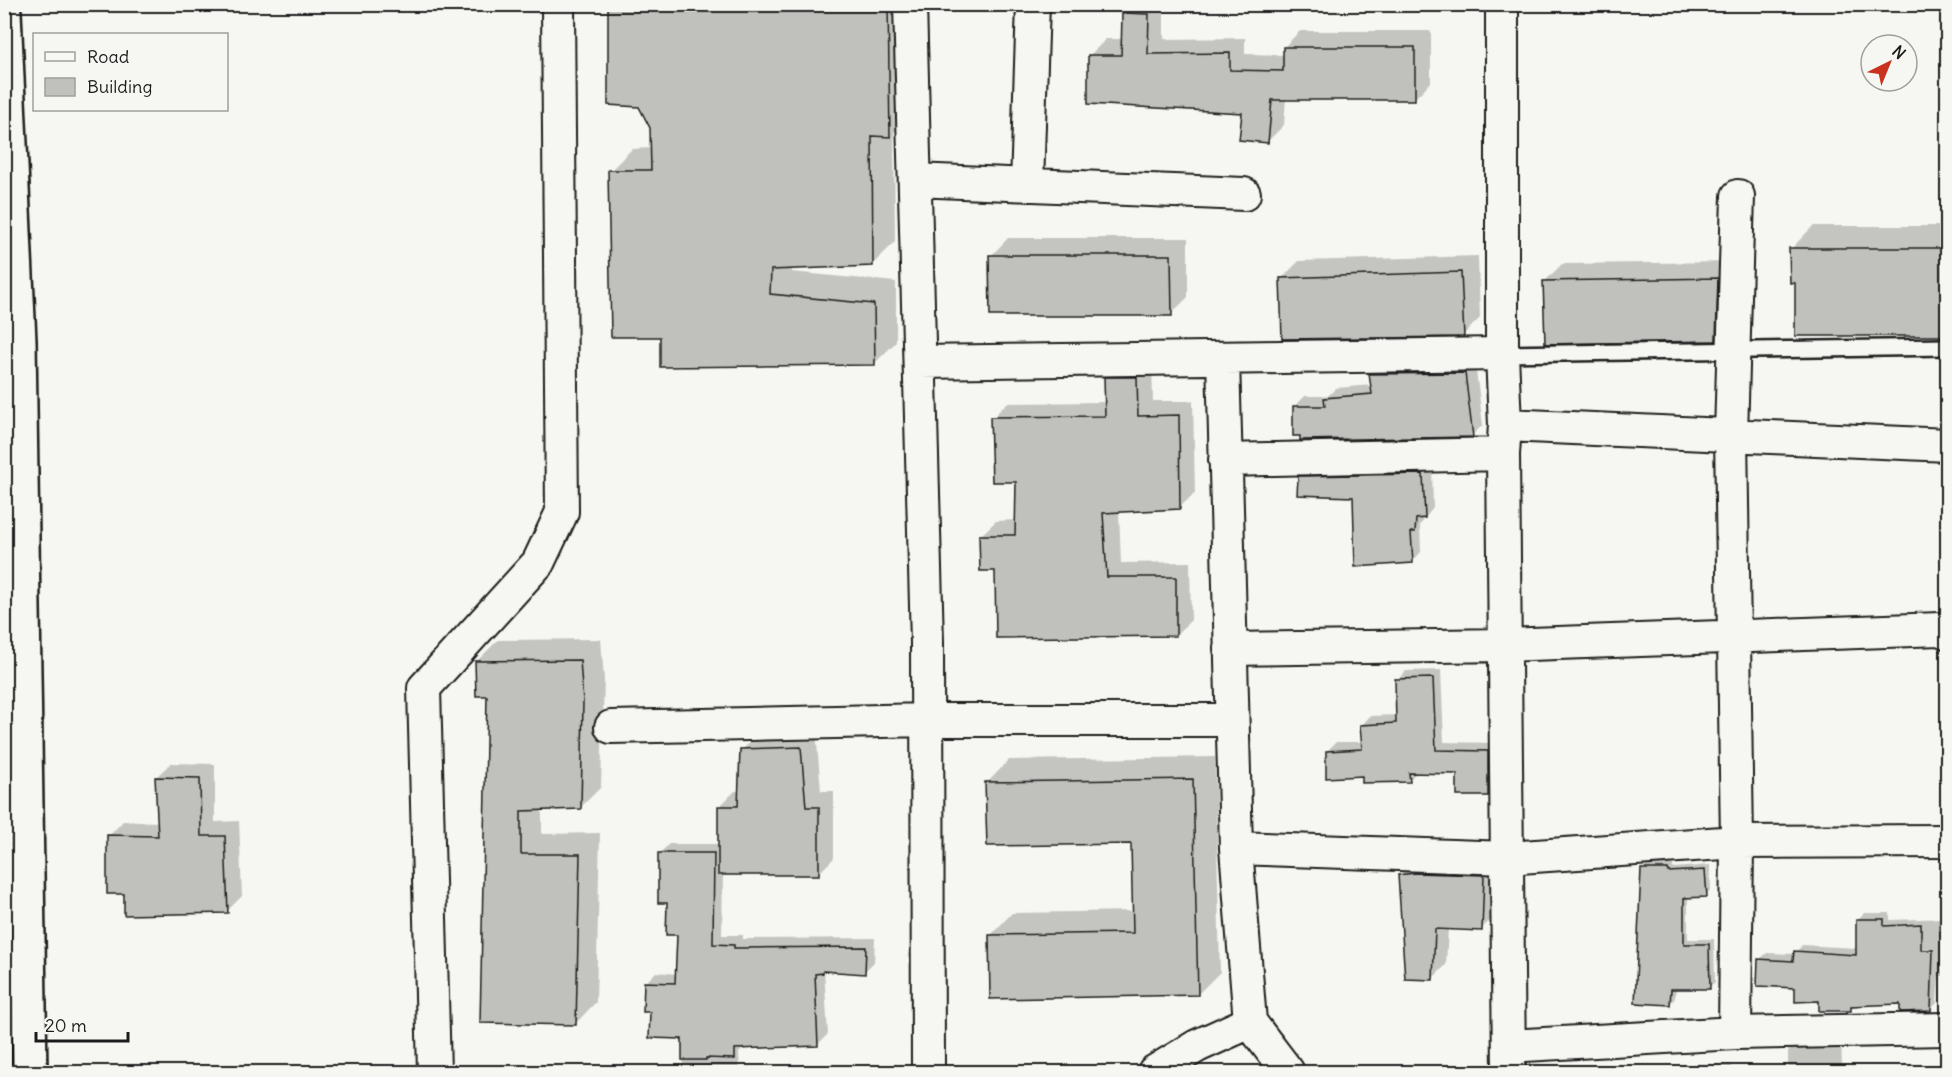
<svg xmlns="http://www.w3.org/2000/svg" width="1952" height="1077" font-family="Delius,sans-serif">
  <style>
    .shadow { fill: #0003 }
    .building { fill: #c0c0bd; stroke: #1c1c1c; stroke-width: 1.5 }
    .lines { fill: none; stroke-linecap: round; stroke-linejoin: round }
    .service-casing { stroke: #1c1c1c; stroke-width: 20 }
    .minor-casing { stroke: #1c1c1c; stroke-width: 36 }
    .primary-casing { stroke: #1c1c1c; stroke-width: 38 }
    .service { stroke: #f6f6f2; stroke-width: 15 }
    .minor { stroke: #f6f6f2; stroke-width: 32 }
    .primary { stroke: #f6f6f2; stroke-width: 33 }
  </style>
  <rect width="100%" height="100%" fill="#f6f6f2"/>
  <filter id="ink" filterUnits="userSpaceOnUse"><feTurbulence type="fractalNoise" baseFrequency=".0167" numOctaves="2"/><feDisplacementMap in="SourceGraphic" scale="12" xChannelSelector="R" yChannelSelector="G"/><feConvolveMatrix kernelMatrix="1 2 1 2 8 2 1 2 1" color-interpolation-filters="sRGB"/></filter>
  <g filter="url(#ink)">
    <path class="shadow" d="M610,4H910L912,113L894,132L895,242L873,264L792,268V272L896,282V342L874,364L661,336L610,171L632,149L652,148V127Z
      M1133,4H1164V39L1245,38V54L1284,55V47L1300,31H1431V82L1415,98H1286L1284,125L1268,141L1244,111L1089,56L1106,39H1123L1124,14Z
      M1813,226H1948V334L1797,335L1796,281L1791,249Z
      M1008,238H1188V297L1171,314L991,256Z
      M1478,256L1480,318L1463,335L1282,278L1299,261Z
      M1734,262L1732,322L1715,339L1545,281L1562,264Z
      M1152,362L1153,401H1193L1195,493L1179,508L1119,511L1121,563L1190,562L1191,620L1176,635L997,569L980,536L996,521L1016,520L1017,480L992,418L1007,403L1107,402L1106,378L1121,363Z
      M1475,363L1483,425L1472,435L1295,406L1305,396H1328L1336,388L1372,385L1371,374L1381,364Z
      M1432,465L1433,508L1420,525L1421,552L1412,562L1354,496L1300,477L1309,468Z
      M601,639L604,679L601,787L580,808L542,809V834L600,833L596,1002L575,1024L482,1021L489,694L477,661L498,640Z
      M1441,670L1444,742L1496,743V786L1488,794L1458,772H1417L1409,780L1363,775L1327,751L1336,742H1363L1362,725L1370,716L1398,715L1397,680L1406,671Z
      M816,731L821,791H834V858L818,874H723L722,935H743V939L875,938L874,962L864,972L824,970L828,1034L818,1044L744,1048L739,1053L740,1072H683V1038L651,1011L646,982L656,972L677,974L678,934L659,854L669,844H720L719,807L735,791H740L742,750L758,734Z
      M1215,757L1220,972L1198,994L990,936L1012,913L1134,911L1132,842L987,783L1009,760Z
      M171,763L215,764V822L239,821L242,896L227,911L125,892L109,836L123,821L159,822L156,777Z
      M1413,861L1497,862L1496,915L1481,929L1448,928L1446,965L1432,979L1399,876Z
      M1648,864L1673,865V868L1710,865L1711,890L1706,895L1688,896V939H1714L1715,982L1709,987H1676L1675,998L1670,1004L1642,870Z
      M1864,913H1890V920L1948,918V976H1939L1937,1003L1930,1010L1901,1002L1856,1004L1851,1009L1821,1000L1796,987L1760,959L1767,953L1795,954L1802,945L1857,948L1858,919Z
      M1810,1029L1841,1031L1842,1068L1910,1069V1072H1767L1773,1066L1788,1067V1051Z
      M1690,1064L1732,1065L1733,1072H1682Z"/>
    <path class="building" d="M608,4H888L890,137L872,136L873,266L771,270L770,294L874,304L875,365L660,367V337H611L608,170H651L650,128L639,107L608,105Z
      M1122,13L1149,14L1148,54L1230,53V70L1283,71V47H1415V100H1272L1268,143L1239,140L1242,113L1088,104V55H1121Z
      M1789,248H1947V336H1795V283H1790Z
      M989,255H1171L1172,316H990Z
      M1461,272L1464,337L1282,339L1280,278Z
      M1718,278L1716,341L1545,344L1543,281Z
      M1465,373L1473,437L1300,440V436H1293V406H1325L1324,398L1372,394L1369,374Z
      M1104,377H1137L1138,416L1179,415L1180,509L1103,513L1107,577H1176V636L996,638L995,571H980L979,535H1015L1016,482H992L990,417L1105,416Z
      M1423,474L1425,518L1416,519L1415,532H1411L1413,563L1355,567L1353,497L1297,495L1298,476Z
      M580,660L583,702L581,809L521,811V854H580L576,1025L480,1023L487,696H476L475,661Z
      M1433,678L1436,750L1488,751V796H1457V774L1409,773L1410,782L1362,783V776L1326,778V751L1362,749L1360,725L1396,723L1395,679Z
      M801,747L806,807H819V875H718V806H738L740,749Z
      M155,777L200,778L201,836H225L228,913L124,915V894H107V835L158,836Z
      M1193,779L1198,995L990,999L989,935L1133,933L1131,844L987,846L985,782Z
      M658,853H714L713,944L734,945V948L866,947L865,974L823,971V973L815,974L818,1046L735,1049V1059L706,1058V1060H682V1039L649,1038L650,1012H643L644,982L675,983L677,935H666L667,903H658Z
      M1641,869H1668V872L1705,870L1707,897L1684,898V944H1709L1710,989H1671L1670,1005L1635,1003Z
      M1415,873L1484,875L1482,931L1435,929L1433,980L1405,979L1398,875Z
      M1856,919H1884V926L1921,924V950H1933L1931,1011L1900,1012V1004L1851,1006V1011H1819V1001L1795,1002V988L1757,986L1758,959L1793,961L1794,951L1856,955Z"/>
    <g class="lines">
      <defs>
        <path id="service" d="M1502,354L1948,347"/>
        <path id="minor" d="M910,4L927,643L928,1072
          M1502,4V354L1505,425L1503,454L1509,1072
          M915,180L1244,194
          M1027,185L1033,4
          M1223,358L1236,848L1250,1022L1288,1072
          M920,362L1502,354
          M1505,425L1948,445
          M1225,460L1503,454
          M1230,649L1505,645L1940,629L1948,633
          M611,727L928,720H1232
          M1236,848L1507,858L1737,842L1948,841
          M1735,1033L1737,842L1731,434L1738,196
          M1509,1046L1735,1033L1948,1029
          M434,1072L424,688L538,563L562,512L558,4
          M1154,1072L1197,1046L1250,1022"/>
        <path id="primary" d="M4,12L19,341L30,1072"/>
      </defs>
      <use href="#service" class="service-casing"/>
      <use href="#minor" class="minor-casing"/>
      <use href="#primary" class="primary-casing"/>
      <use href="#service" class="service"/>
      <use href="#minor" class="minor"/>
      <use href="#primary" class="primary"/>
    </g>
  </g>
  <rect width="1952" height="1077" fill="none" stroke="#f6f6f2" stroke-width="24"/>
  <rect x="12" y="12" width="1928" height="1053" fill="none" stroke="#1c1c1c" stroke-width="2" filter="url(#ink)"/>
  <rect x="33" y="33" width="195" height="78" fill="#f6f6f2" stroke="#9f9f9c" stroke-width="1.5"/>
  <rect x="45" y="52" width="30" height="9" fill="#f6f6f2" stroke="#9f9f9c" stroke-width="1.5"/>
  <text x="87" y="63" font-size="18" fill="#1c1c1c">Road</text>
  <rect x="45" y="78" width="30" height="18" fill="#c0c0bd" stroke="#9f9f9c" stroke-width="1.5"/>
  <text x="87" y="93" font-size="18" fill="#1c1c1c">Building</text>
  <g transform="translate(1889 63) rotate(43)"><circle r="28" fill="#f6f6f2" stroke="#9f9f9c" stroke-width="1.5"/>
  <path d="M0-4.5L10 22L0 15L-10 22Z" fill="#c8321e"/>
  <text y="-9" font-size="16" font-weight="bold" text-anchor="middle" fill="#1c1c1c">N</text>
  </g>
  <path d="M36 1032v9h92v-9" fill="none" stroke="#1c1c1c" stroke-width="3"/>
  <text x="45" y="1032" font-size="18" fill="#1c1c1c" stroke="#f6f6f2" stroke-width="4.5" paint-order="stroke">20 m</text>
</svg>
